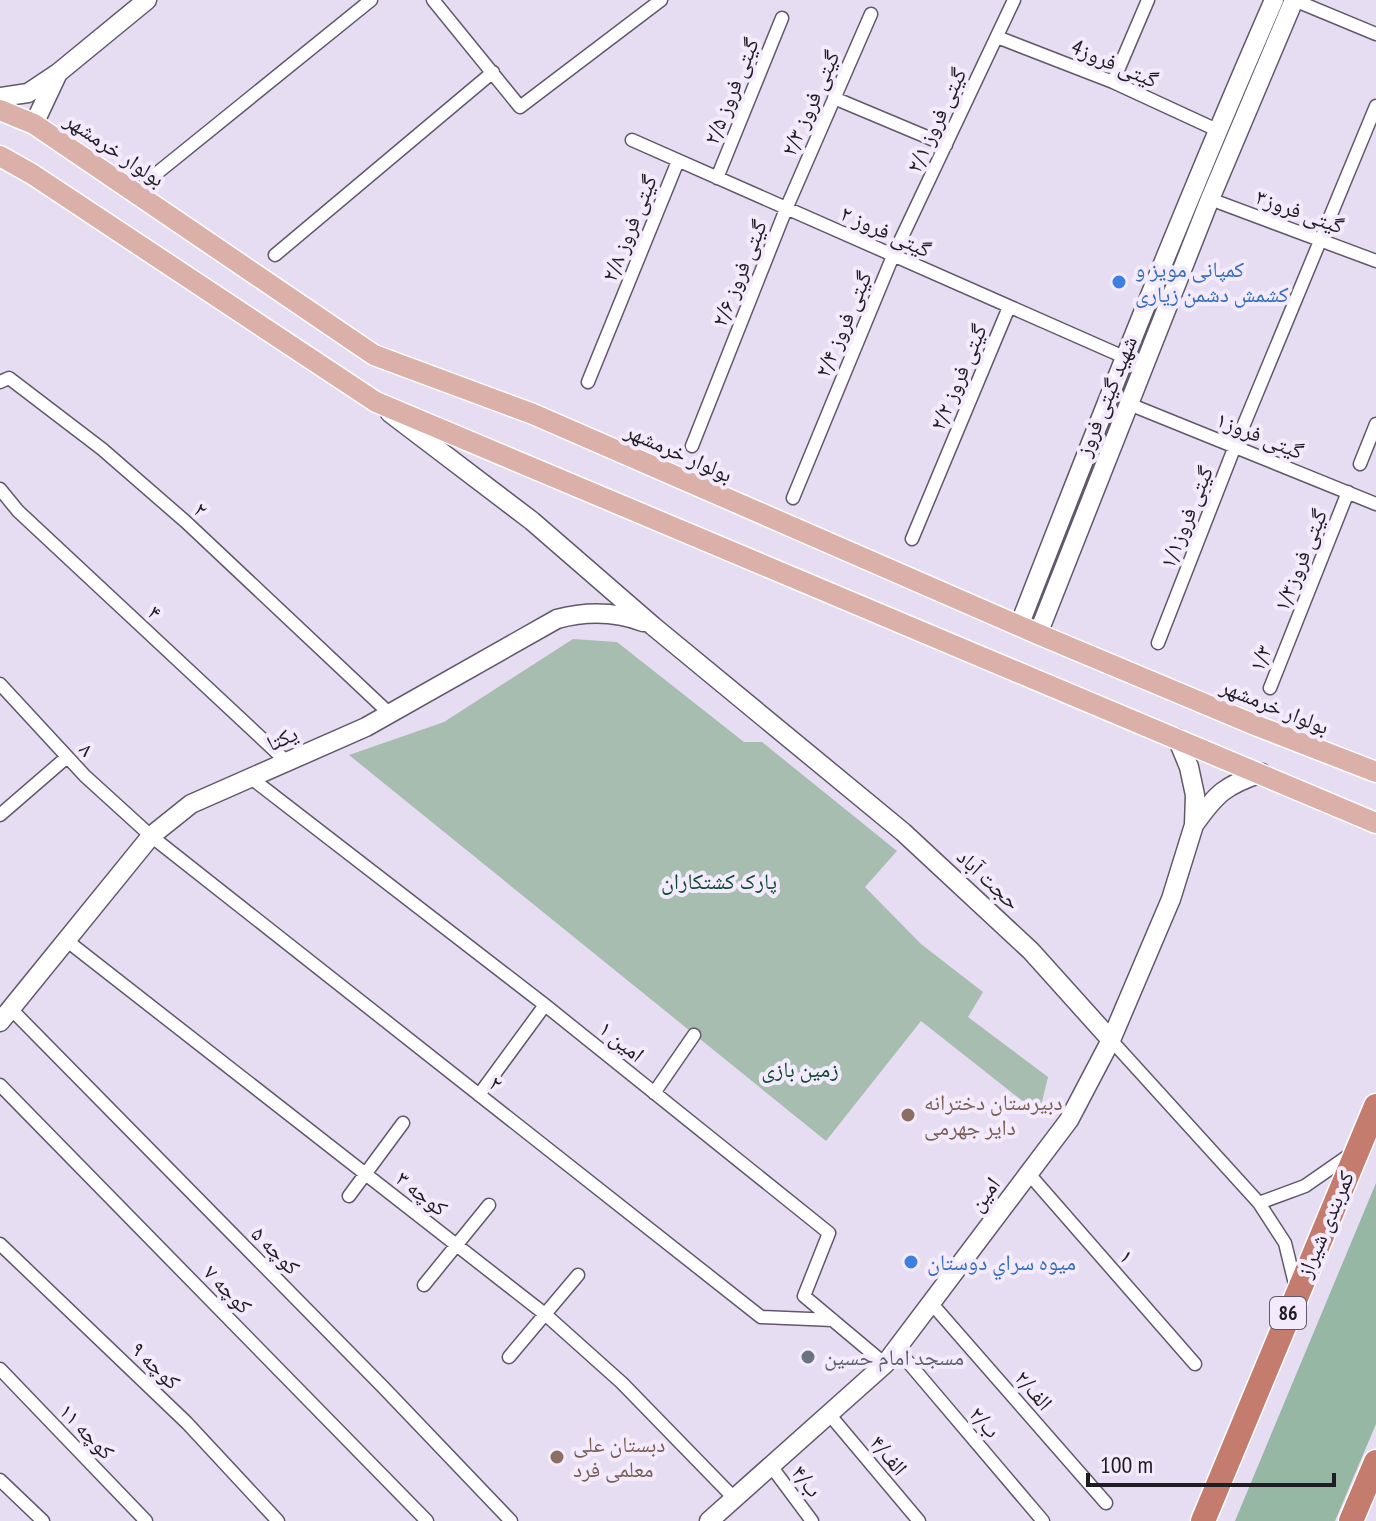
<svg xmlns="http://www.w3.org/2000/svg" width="1376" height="1521" font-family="'PT Sans Narrow','Noto Naskh Arabic',sans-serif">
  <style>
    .green { fill: #a7bdb0 }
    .forest { fill: #96b7a4 }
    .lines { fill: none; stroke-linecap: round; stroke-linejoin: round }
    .street-casing { stroke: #61586b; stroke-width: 15 }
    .secondary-casing { stroke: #61586b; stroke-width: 21 }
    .primary-casing { stroke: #fff; stroke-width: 23 }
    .highway-casing { stroke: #fff; stroke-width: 27 }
    .street { stroke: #fff; stroke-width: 12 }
    .secondary { stroke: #fff; stroke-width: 18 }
    .primary { stroke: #dbb0a8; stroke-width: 20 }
    .highway { stroke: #c37c6e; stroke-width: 24 }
    .shop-dot { fill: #3f7fe0; stroke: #f3ebfc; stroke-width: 3 }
    .education-dot { fill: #8d6e63; stroke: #f3ebfc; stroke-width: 3 }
    .worship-dot { fill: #6b7280; stroke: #f3ebfc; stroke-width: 3 }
    .labels { text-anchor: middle; stroke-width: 8; stroke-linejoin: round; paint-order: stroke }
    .shield { fill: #f3ebfc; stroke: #5f5a65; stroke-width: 2 }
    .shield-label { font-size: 20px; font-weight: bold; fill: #201c24 }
    .street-label { font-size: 22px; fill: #201c24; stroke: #f3ebfc }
    .shop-label { font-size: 22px; fill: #366cbe; stroke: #f3ebfc; text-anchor: start }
    .park-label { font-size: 22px; fill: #0c4930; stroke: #f3ebfc }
    .education-label { font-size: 22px; fill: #785e54; stroke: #f3ebfc; text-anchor: start }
    .worship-label { font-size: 22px; fill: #5b616d; stroke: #f3ebfc; text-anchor: start }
  </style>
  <rect width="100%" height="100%" fill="#e7ddf2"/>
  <path class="green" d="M573,639L617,642L744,742H762L897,851L865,887L921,944L983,992L968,1017L1048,1077L1039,1114L921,1021L826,1141L349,755L444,722Z"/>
  <path class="forest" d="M1376,1183V1424L1335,1521H1235Z"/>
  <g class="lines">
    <defs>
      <path id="street" d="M433,0L520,107L661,0
        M1294,0L1376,34
        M997,37L1113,82L1217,130
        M1113,82L1148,0
        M834,98L946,145
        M632,140L1124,357
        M717,178L782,18
        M146,182L371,0
        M1210,199L1376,261
        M275,255L493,72
        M0,382L9,378L102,449L186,522L390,714
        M588,382L678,161
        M1129,404L1376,504
        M692,446L786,209L871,14
        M1360,464L1376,424
        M0,489L18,511L287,762
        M793,498L893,256L1014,0
        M912,539L1009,307
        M1158,643L1235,446L1376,106
        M0,684L85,776L151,836L761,1317L833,1320
        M1270,688L1348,492
        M251,778L545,1005L829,1233L804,1296L885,1364
        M0,815L67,757
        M66,940L546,1315L622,1383L734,1498
        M11,1009L383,1387L511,1521
        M1111,1040L1259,1203L1285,1243L1296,1288
        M0,1085L427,1521
        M654,1093L694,1035
        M479,1095L545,1005
        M1029,1174L1195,1364
        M349,1196L403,1123
        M1259,1203L1305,1186L1351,1154
        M0,1244L187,1423L278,1521
        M424,1285L489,1205
        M932,1304L1106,1503
        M897,1349L1043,1521
        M509,1357L578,1275
        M0,1369L146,1521
        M829,1414L919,1521
        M771,1466L812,1521
        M0,1480L43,1521"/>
      <path id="secondary" d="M58,73L147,0
        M0,97L28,93L58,73L34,124
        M390,413L532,521L653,626L903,832L1031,951L1111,1040
        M1019,626C1101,416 1184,206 1274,0
        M1038,634L1210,199L1294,0
        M1194,825C1216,794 1225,785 1262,773
        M0,1022L151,836L191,804L366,727L557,619C587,611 614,611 643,622
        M709,1521L885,1364L1069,1120L1111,1040L1171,899L1194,825L1195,795L1189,767L1177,738"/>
      <path id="primary" d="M0,110L34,124L374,355L533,414L1038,634L1255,725L1376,772
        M0,156L32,174L376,402L1376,823"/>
      <path id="highway" d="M1203,1521L1376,1106
        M1351,1521L1376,1462"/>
    </defs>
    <use href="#street" class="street-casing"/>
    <use href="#secondary" class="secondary-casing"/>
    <use href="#primary" class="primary-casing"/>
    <use href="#highway" class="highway-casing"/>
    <use href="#street" class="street"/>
    <use href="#secondary" class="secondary"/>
    <use href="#primary" class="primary"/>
    <use href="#highway" class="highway"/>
  </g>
  <g class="shop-dot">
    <circle cx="1119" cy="282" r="8"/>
    <circle cx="911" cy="1262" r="8"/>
  </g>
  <g class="education-dot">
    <circle cx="908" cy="1115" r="8"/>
    <circle cx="557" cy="1457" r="8"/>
  </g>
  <circle class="worship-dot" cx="808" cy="1357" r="8"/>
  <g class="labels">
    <rect class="shield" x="1270" y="1297" width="36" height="32" rx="6"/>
    <g class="shield-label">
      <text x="1288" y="1320">86</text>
    </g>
    <g class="street-label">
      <text transform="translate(1115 63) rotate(23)" y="8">گیتی فروز4</text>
      <text transform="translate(731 91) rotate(-68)" y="8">گیتی فروز ۲/۵</text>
      <text transform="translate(810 103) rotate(-66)" y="8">گیتی فروز ۲/۳</text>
      <text transform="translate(936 120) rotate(-65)" y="8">گیتی فروز ۲/۱</text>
      <text transform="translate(115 149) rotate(34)" y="8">بولوار خرمشهر</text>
      <text transform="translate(1300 211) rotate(20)" y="8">۳گیتی فروز</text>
      <text transform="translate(629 228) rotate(-68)" y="8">گیتی فروز ۲/۸</text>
      <text transform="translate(886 231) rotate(24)" y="8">گیتی فروز ۲</text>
      <text transform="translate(739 273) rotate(-68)" y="8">گیتی فروز ۲/۶</text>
      <text transform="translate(843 324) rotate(-67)" y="8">گیتی فروز ۲/۴</text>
      <text transform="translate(958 377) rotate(-67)" y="8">گیتی فروز ۲/۲</text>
      <text transform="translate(1106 396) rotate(-68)" y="8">شهید گیتی فروز</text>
      <text transform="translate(1260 435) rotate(22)" y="8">۱گیتی فروز</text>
      <text transform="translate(679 452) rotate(24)" y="8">بولوار خرمشهر</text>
      <text transform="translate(201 509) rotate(42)" y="8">۲</text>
      <text transform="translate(1186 517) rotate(-68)" y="8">۱/۱گیتی فروز</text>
      <text transform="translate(1300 560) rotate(-68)" y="8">۱/۳گیتی فروز</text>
      <text transform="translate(155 612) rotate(43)" y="8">۴</text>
      <text transform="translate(1260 658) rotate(-68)" y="8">۱/۳</text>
      <text transform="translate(1275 706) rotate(22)" y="8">بولوار خرمشهر</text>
      <text transform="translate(282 738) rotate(-24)" y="8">یکتا</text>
      <text transform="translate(87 749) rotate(48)" y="8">۸</text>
      <text transform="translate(989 879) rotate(43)" y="8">حجت آباد</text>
      <text transform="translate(622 1041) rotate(39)" y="8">امین ۱</text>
      <text transform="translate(496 1083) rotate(38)" y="8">۲</text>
      <text transform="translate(422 1193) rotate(38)" y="8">کوچه ۳</text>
      <text transform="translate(984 1194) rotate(-53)" y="8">امین</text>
      <text transform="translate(1325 1224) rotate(-67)" y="8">کمربندی شیراز</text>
      <text transform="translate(276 1250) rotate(45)" y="8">کوچه ۵</text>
      <text transform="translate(1127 1256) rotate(49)" y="8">۱</text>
      <text transform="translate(228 1289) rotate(46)" y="8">کوچه ۷</text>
      <text transform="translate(156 1365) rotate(44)" y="8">کوچه ۹</text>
      <text transform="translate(1034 1390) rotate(49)" y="8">۲/الف</text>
      <text transform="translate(985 1422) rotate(49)" y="8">۲/ب</text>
      <text transform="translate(87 1431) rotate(46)" y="8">کوچه ۱۱</text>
      <text transform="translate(889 1455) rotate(50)" y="8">۴/الف</text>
      <text transform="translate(807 1481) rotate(53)" y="8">۴/ب</text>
    </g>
    <g class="shop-label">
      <text x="1135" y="277">کمپانی مویز و<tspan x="1135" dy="25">کشمش دشمن زیاری</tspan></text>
      <text x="927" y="1270">ميوه سراي دوستان</text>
    </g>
    <g class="park-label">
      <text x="719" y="889">پارک کشتکاران</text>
      <text x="800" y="1077">زمین بازی</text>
    </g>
    <g class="education-label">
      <text x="924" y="1110">دبیرستان دخترانه<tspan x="924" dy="25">دایر جهرمی</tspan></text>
      <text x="573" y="1452">دبستان علی<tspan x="573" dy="25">معلمی فرد</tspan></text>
    </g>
    <g class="worship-label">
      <text x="824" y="1365">مسجد امام حسین</text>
    </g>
  </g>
  <path d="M1088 1473v12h246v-12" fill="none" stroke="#201c24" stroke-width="4"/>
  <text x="1100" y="1473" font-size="24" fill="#201c24" stroke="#f3ebfc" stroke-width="6" paint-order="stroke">100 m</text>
</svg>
